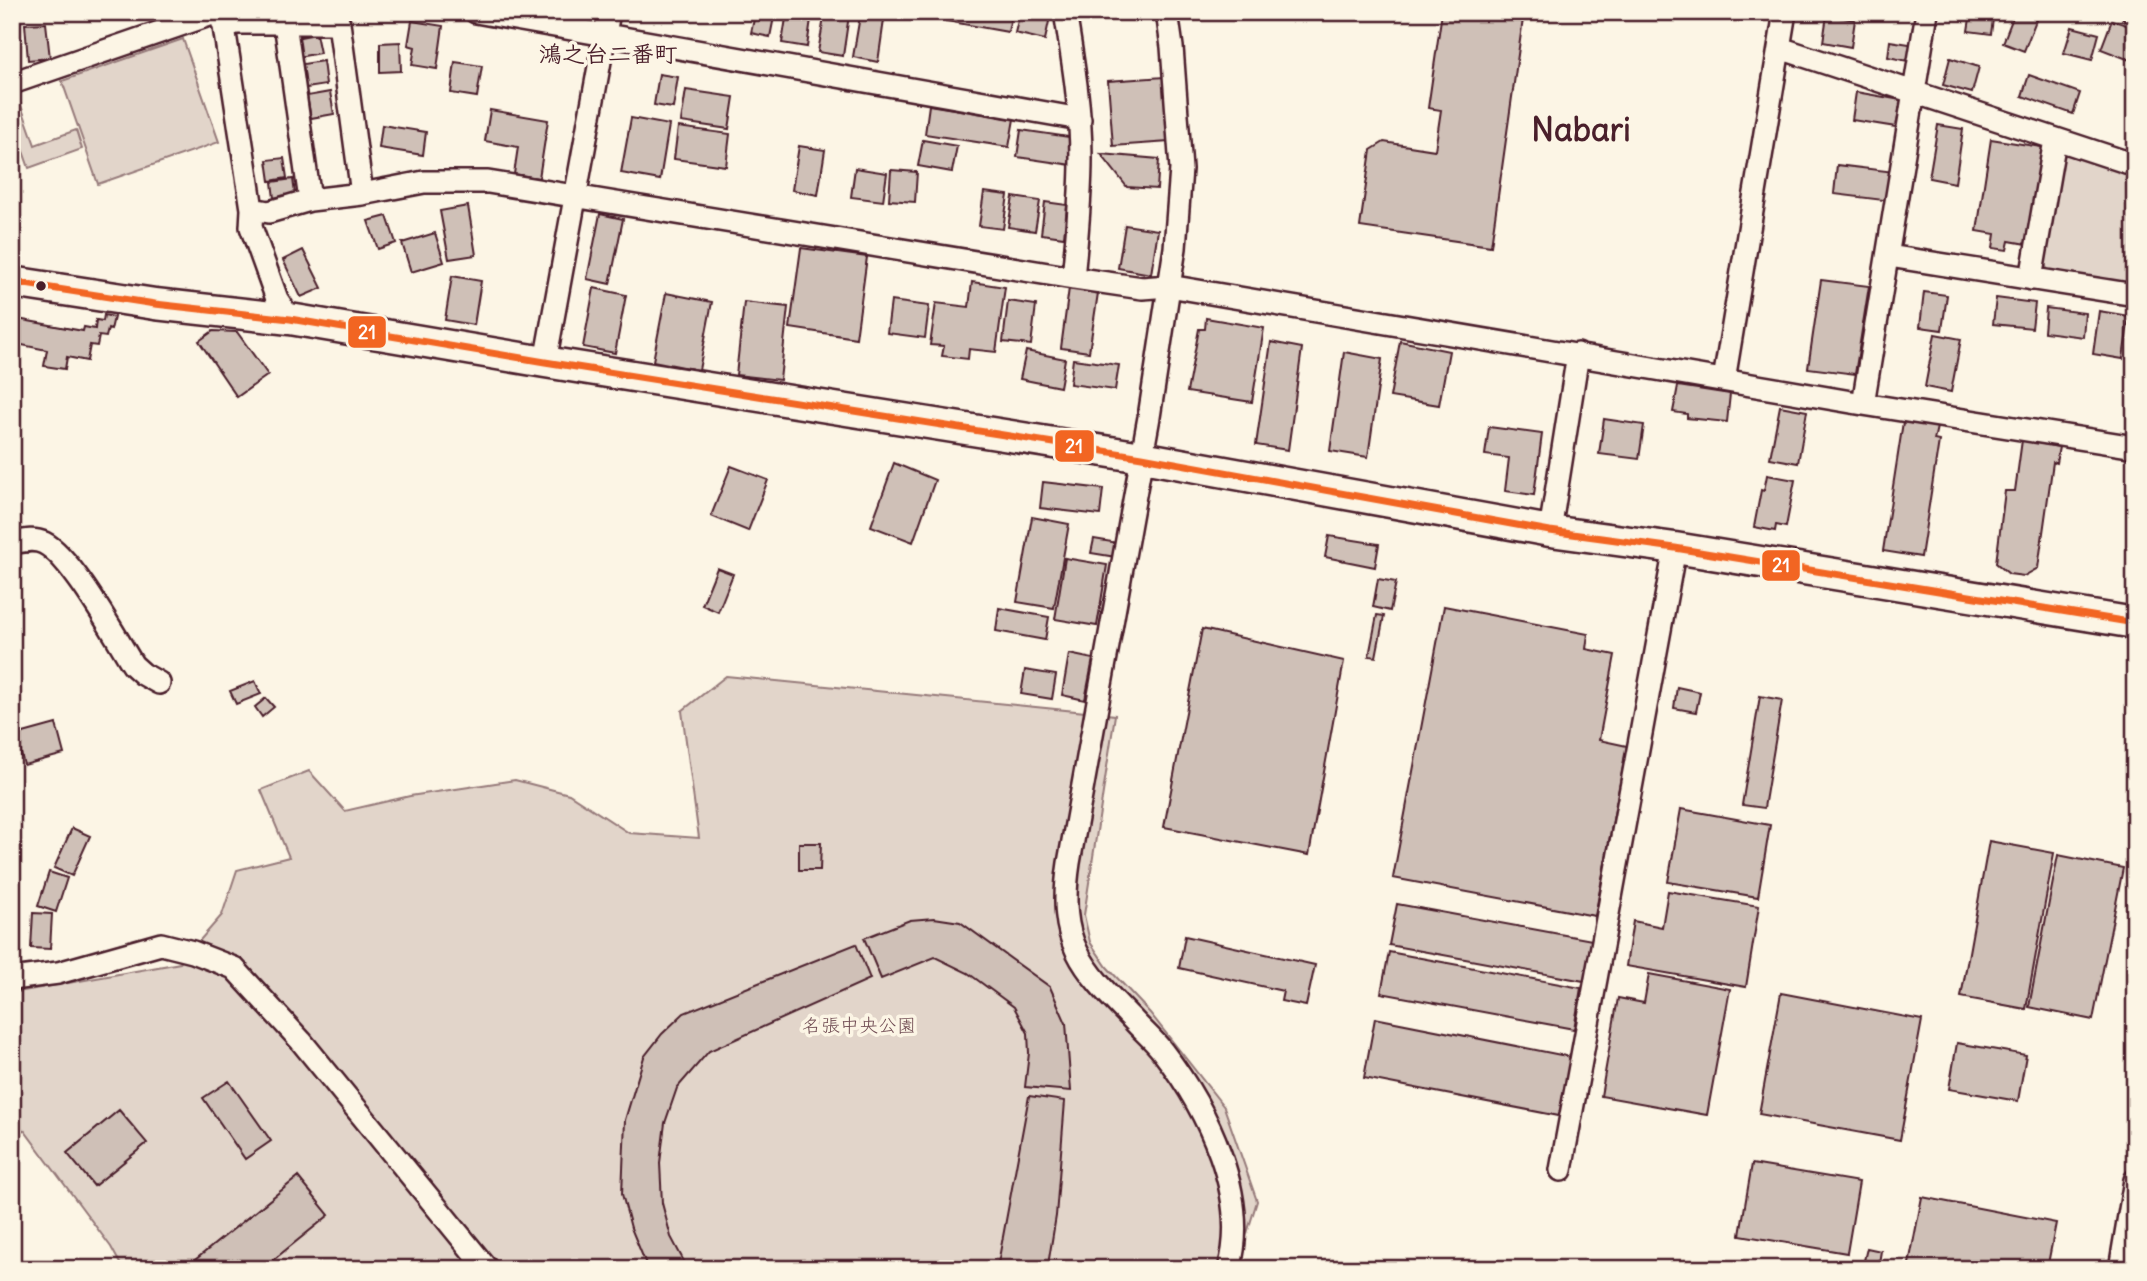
<svg xmlns="http://www.w3.org/2000/svg" width="2147" height="1281" font-family="Delius,'Klee One',sans-serif">
  <style>
    .green { fill: #e2d5ca; stroke: #967a7a; stroke-width: 2 }
    .building { fill: #cfc0b7; stroke: #4a1f2b; stroke-width: 2 }
    .lines { fill: none; stroke-linecap: round; stroke-linejoin: round }
    .minor-casing { stroke: #4a1f2b; stroke-width: 26 }
    .highway-casing { stroke: #4a1f2b; stroke-width: 35 }
    .minor { stroke: #fcf5e5; stroke-width: 21 }
    .highway { stroke: #fcf5e5; stroke-width: 30 }
    .bus-1-casing { stroke: #fcf5e5; stroke-width: 12 }
    .bus-1 { stroke: #f26522; stroke-width: 7 }
    .bus-dot { fill: #4a1f2b; stroke: #fcf5e5; stroke-width: 2.5 }
    .labels { text-anchor: middle; stroke-width: 7; stroke-linejoin: round; paint-order: stroke }
    .park-label { font-size: 19px; fill: #704c53; stroke: #fcf5e5 }
    .quarter-label { font-size: 23px; font-weight: bold; fill: #4a1f2b; stroke: #fcf5e5 }
    .town-label { font-size: 33px; font-weight: bold; fill: #4a1f2b; stroke: #fcf5e5 }
    .line-badge { stroke: #fcf5e5; stroke-width: 2.5 }
    .badge-label { font-size: 19px; text-anchor: middle; font-weight: bold; fill: #fff }
  </style>
  <rect width="100%" height="100%" fill="#fcf5e5"/>
  <filter id="ink" filterUnits="userSpaceOnUse"><feTurbulence type="fractalNoise" baseFrequency=".0143" numOctaves="2"/><feDisplacementMap in="SourceGraphic" scale="14" xChannelSelector="R" yChannelSelector="G"/><feConvolveMatrix kernelMatrix="1 2 1 2 8 2 1 2 1" color-interpolation-filters="sRGB"/></filter>
  <g filter="url(#ink)">
    <path class="green" d="M183,39L219,142L98,184L62,81Z
      M18,97L35,145L76,130L82,149L29,168L12,120V99Z
      M2071,152L2135,174V286L2050,274L2043,261L2059,159Z
      M726,676L1115,715L1084,915L1090,942L1107,967L1150,1013L1224,1107L1257,1201L1236,1269H123L111,1247L24,1130L12,1133V993L180,963L222,915L237,870L289,857L261,790L309,771L345,811L410,796L515,780L569,794L629,833L699,838L682,711Z"/>
    <path class="building" d="M736,12H775L770,37L751,33L754,19L736,15Z
      M787,12H812L807,47L782,43Z
      M825,12L849,15L843,56L818,52Z
      M943,12H1012L1008,32L941,20Z
      M1020,12H1051L1045,40L1015,33Z
      M1442,12H1524L1491,246L1360,227L1371,150L1384,142L1435,150L1441,110L1428,108Z
      M1971,12H1994L1991,34L1968,31Z
      M2015,12H2031L2038,15L2024,51L2003,43Z
      M1827,15L1855,20L1851,47L1823,42Z
      M860,16L884,20L878,62L853,57Z
      M2112,20L2135,28V62L2101,49Z
      M412,21L443,26L437,69L412,65L415,47L408,45Z
      M46,23L50,58L28,60L25,24Z
      M2072,27L2099,34L2092,60L2064,53Z
      M316,34L320,53L298,57L295,38Z
      M1890,41L1916,45L1913,62L1888,57Z
      M400,42L401,71L380,72V43Z
      M1950,58L1979,67L1972,93L1943,85Z
      M323,61L326,85L306,88L303,64Z
      M455,62L482,66L477,97L451,93Z
      M659,74L678,77L673,108L654,105Z
      M2029,75L2080,93L2073,114L2022,96Z
      M1164,77L1169,142L1113,146L1108,81Z
      M686,90L734,97L729,129L681,122Z
      M330,92L334,114L311,118L307,96Z
      M1856,92L1901,100L1896,127L1852,120Z
      M929,105L1014,119L1009,147L925,134Z
      M490,110L548,120L539,178L514,174L518,147L485,141Z
      M631,118L669,125L660,180L621,173Z
      M382,125L426,132L423,155L379,148Z
      M1938,125L1963,129L1955,183L1929,178Z
      M678,127L730,134L726,166L674,159Z
      M1021,130L1076,138L1072,165L1017,157Z
      M1991,139L2047,148L2032,245L2009,241L2007,250L1993,248L1995,234L1977,231Z
      M923,140L957,146L952,172L918,166Z
      M799,146L825,150L818,195L792,190Z
      M1101,154L1159,159L1157,189L1127,187Z
      M284,158L287,178L270,181L267,160Z
      M1837,165L1895,172L1891,201L1834,194Z
      M855,168L887,173L883,201L851,197Z
      M891,170L917,172L915,202L889,200Z
      M293,179L295,194L274,198L272,182Z
      M984,192L1008,195L1003,229L979,226Z
      M1013,197L1040,201L1035,231L1008,227Z
      M1045,202L1067,205L1064,237L1041,234Z
      M468,206L476,255L449,259L440,211Z
      M600,214L623,219L610,284L587,279Z
      M387,216L396,243L378,249L368,221Z
      M1125,225L1158,230L1151,274L1118,268Z
      M435,233L444,262L411,272L402,243Z
      M801,248L867,257L856,338L790,328Z
      M303,250L322,288L301,297L283,260Z
      M452,276L481,281L474,325L445,320Z
      M1821,280L1869,286L1855,374L1808,368Z
      M972,282L1005,287L996,352L969,349L968,359L942,356L944,346L930,345L936,303L969,307Z
      M594,288L626,295L615,353L583,347Z
      M1069,288L1098,293L1089,352L1061,348Z
      M1924,292L1947,295L1942,330L1920,327Z
      M666,293L712,302L699,370L653,361Z
      M1996,298L2035,303L2032,328L1993,324Z
      M891,301L929,306L925,338L887,333Z
      M1008,301L1036,305L1031,345L1003,342Z
      M744,302L788,307L780,380L736,375Z
      M2046,308L2085,313L2083,337L2044,332Z
      M2099,311L2129,316L2123,359L2093,354Z
      M104,315L114,317L111,330L108,329L106,337L99,336L97,346L90,345L87,361L67,357L65,369L44,366L47,350L12,343V318L83,331L84,327L95,329L96,320L103,321Z
      M1206,318L1264,328L1252,402L1187,392L1199,329H1205Z
      M213,331L237,332L268,375L237,397L199,341Z
      M1935,334L1961,339L1951,392L1925,387Z
      M1400,341L1449,351L1439,405L1390,397Z
      M1271,342L1302,348L1288,450L1256,445Z
      M1026,351L1065,359L1060,387L1020,379Z
      M1344,352L1382,359L1368,457L1330,451Z
      M1073,359L1119,365L1115,390L1070,384Z
      M1678,386L1730,394L1727,422L1687,418V414L1673,412Z
      M1780,406L1807,411L1798,463L1770,458Z
      M1604,419L1644,425L1639,459L1599,454Z
      M1903,422L1937,427L1934,440L1939,441L1921,557L1883,551Z
      M1489,427L1542,434L1534,495L1505,491L1509,458L1485,455Z
      M2022,440L2059,447L2056,463L2053,462L2038,568L2024,576L2009,574L1996,563L2005,491H2015Z
      M894,463L935,480L913,542L871,526Z
      M731,466L768,480L748,531L711,516Z
      M1767,475L1795,480L1786,527L1776,525L1775,531L1754,527L1761,490L1764,491Z
      M1043,482L1103,489L1100,515L1040,508Z
      M1032,517L1069,524L1054,608L1017,602Z
      M1329,536L1379,544L1375,567L1325,557Z
      M1094,539L1118,543L1116,557L1091,553Z
      M1065,558L1107,565L1097,626L1055,619Z
      M717,568L733,574L718,612L702,605Z
      M1378,579L1396,582L1390,611L1373,607Z
      M1444,606L1588,634L1586,649L1615,655L1599,740L1627,746L1595,916L1393,878Z
      M999,608L1049,617L1045,640L996,631Z
      M1377,615L1384,616L1376,657L1369,656Z
      M1202,629L1344,661L1309,855L1164,827Z
      M1069,654L1093,659L1085,700L1062,695Z
      M1025,670L1056,675L1052,699L1021,694Z
      M255,681L261,694L236,704L230,691Z
      M1677,687L1700,692L1696,712L1674,708Z
      M1760,696L1782,700L1764,808L1742,805Z
      M266,698L274,707L262,717L255,707Z
      M56,724L64,754L24,765L16,735Z
      M1681,809L1770,825L1758,897L1668,882Z
      M72,828L90,836L72,876L54,868Z
      M1989,841L2054,853L2026,1009L1961,997Z
      M799,843H821L820,870H799Z
      M2058,855L2123,868L2093,1020L2029,1007Z
      M49,872L67,878L56,912L38,906Z
      M1668,891L1759,906L1746,987L1626,966L1633,921L1662,927Z
      M1397,904L1592,940L1584,981L1389,945Z
      M33,913L52,914L50,949L31,948Z
      M934,918L960,922L1050,987L1066,1023L1071,1091L1025,1087L1029,1053L1028,1033L1014,1007L968,973L935,957L881,979L864,938L910,920Z
      M1185,936L1315,965L1306,1006L1281,1001L1283,991L1179,968Z
      M856,944L870,979L709,1051L677,1088L665,1123L660,1163L662,1203L671,1237L688,1269H648L631,1228L622,1194L625,1120L644,1057L662,1034L684,1013Z
      M1389,952L1581,988L1574,1029L1381,993Z
      M1649,974L1730,989L1707,1115L1601,1096L1618,998L1644,1003Z
      M1781,993L1922,1020L1900,1140L1759,1114Z
      M1375,1018L1571,1057L1559,1116L1364,1078Z
      M1957,1043L2026,1055L2018,1101L1949,1089Z
      M229,1081L271,1141L245,1159L203,1098Z
      M1029,1096L1065,1101L1056,1216L1048,1265L1046,1269H997Z
      M119,1110L147,1143L94,1186L67,1153Z
      M1752,1164L1859,1182L1847,1253L1740,1235Z
      M298,1177L329,1215L262,1269H193L190,1264Z
      M1922,1197L2056,1223L2047,1269H1908Z
      M1867,1248L1881,1251L1878,1269H1862Z"/>
    <g class="lines">
      <defs>
        <path id="minor" d="M219,12L224,27L252,209L251,227L277,299L290,319
          M476,12L1080,119
          M1065,12C1073,61 1081,109 1081,158C1081,198 1077,238 1073,278
          M1167,12L1172,47L1181,169L1175,248L1149,417L1069,863C1057,943 1081,967 1134,1021C1143,1031 1155,1041 1163,1052C1207,1109 1250,1196 1229,1269
          M2133,12L2135,13
          M285,23L310,200
          M224,27L236,23H339L362,194
          M1780,48L2135,165
          M12,83L218,12
          M252,209L269,212L310,200L362,194L424,182H488L1073,278L1142,288L1169,286L1863,404L2135,447
          M1889,256L2135,295
          M2031,279L2055,140
          M545,362L609,12
          M1724,380L1785,12
          M1863,404L1927,12
          M1550,531L1578,354
          M12,543C23,541 34,538 44,543C71,556 115,636 133,665L143,674L159,683
          M12,979L58,973L161,944L193,952L234,968L301,1041L487,1269
          M1561,1170L1675,548
          M2120,1269L2135,1180"/>
        <path id="highway" d="M12,282L155,304L290,319L545,362L1142,457L1550,531L1675,548L2135,623"/>
      </defs>
      <use href="#minor" class="minor-casing"/>
      <use href="#highway" class="highway-casing"/>
      <use href="#minor" class="minor"/>
      <use href="#highway" class="highway"/>
      <defs>
        <path id="bus-1" d="M12,282L155,304L290,319L545,362L1142,457L1550,531L1675,548L2135,623"/>
      </defs>
      <use href="#bus-1" class="bus-1-casing"/>
      <use href="#bus-1" class="bus-1"/>
    </g>
  </g>
  <circle class="bus-dot" cx="41" cy="286" r="6"/>
  <g class="labels">
    <g class="park-label">
      <text x="859" y="1032">名張中央公園</text>
    </g>
    <g class="quarter-label">
      <text x="608" y="62">鴻之台二番町</text>
    </g>
    <g class="town-label">
      <text x="1581" y="141">Nabari</text>
    </g>
  </g>
  <g class="line-badge">
    <rect x="347" y="315" width="40" height="34" rx="7" fill="#f26522"/>
    <rect x="1054" y="429" width="41" height="34" rx="7" fill="#f26522"/>
    <rect x="1761" y="549" width="40" height="33" rx="7" fill="#f26522"/>
  </g>
  <g class="badge-label">
    <text x="367" y="339">21</text>
    <text x="1074" y="453">21</text>
    <text x="1781" y="572">21</text>
  </g>
  <rect width="2147" height="1281" fill="none" stroke="#fcf5e5" stroke-width="42"/>
  <rect x="21" y="21" width="2105" height="1239" fill="none" stroke="#4a1f2b" stroke-width="2.5" filter="url(#ink)"/>
</svg>
